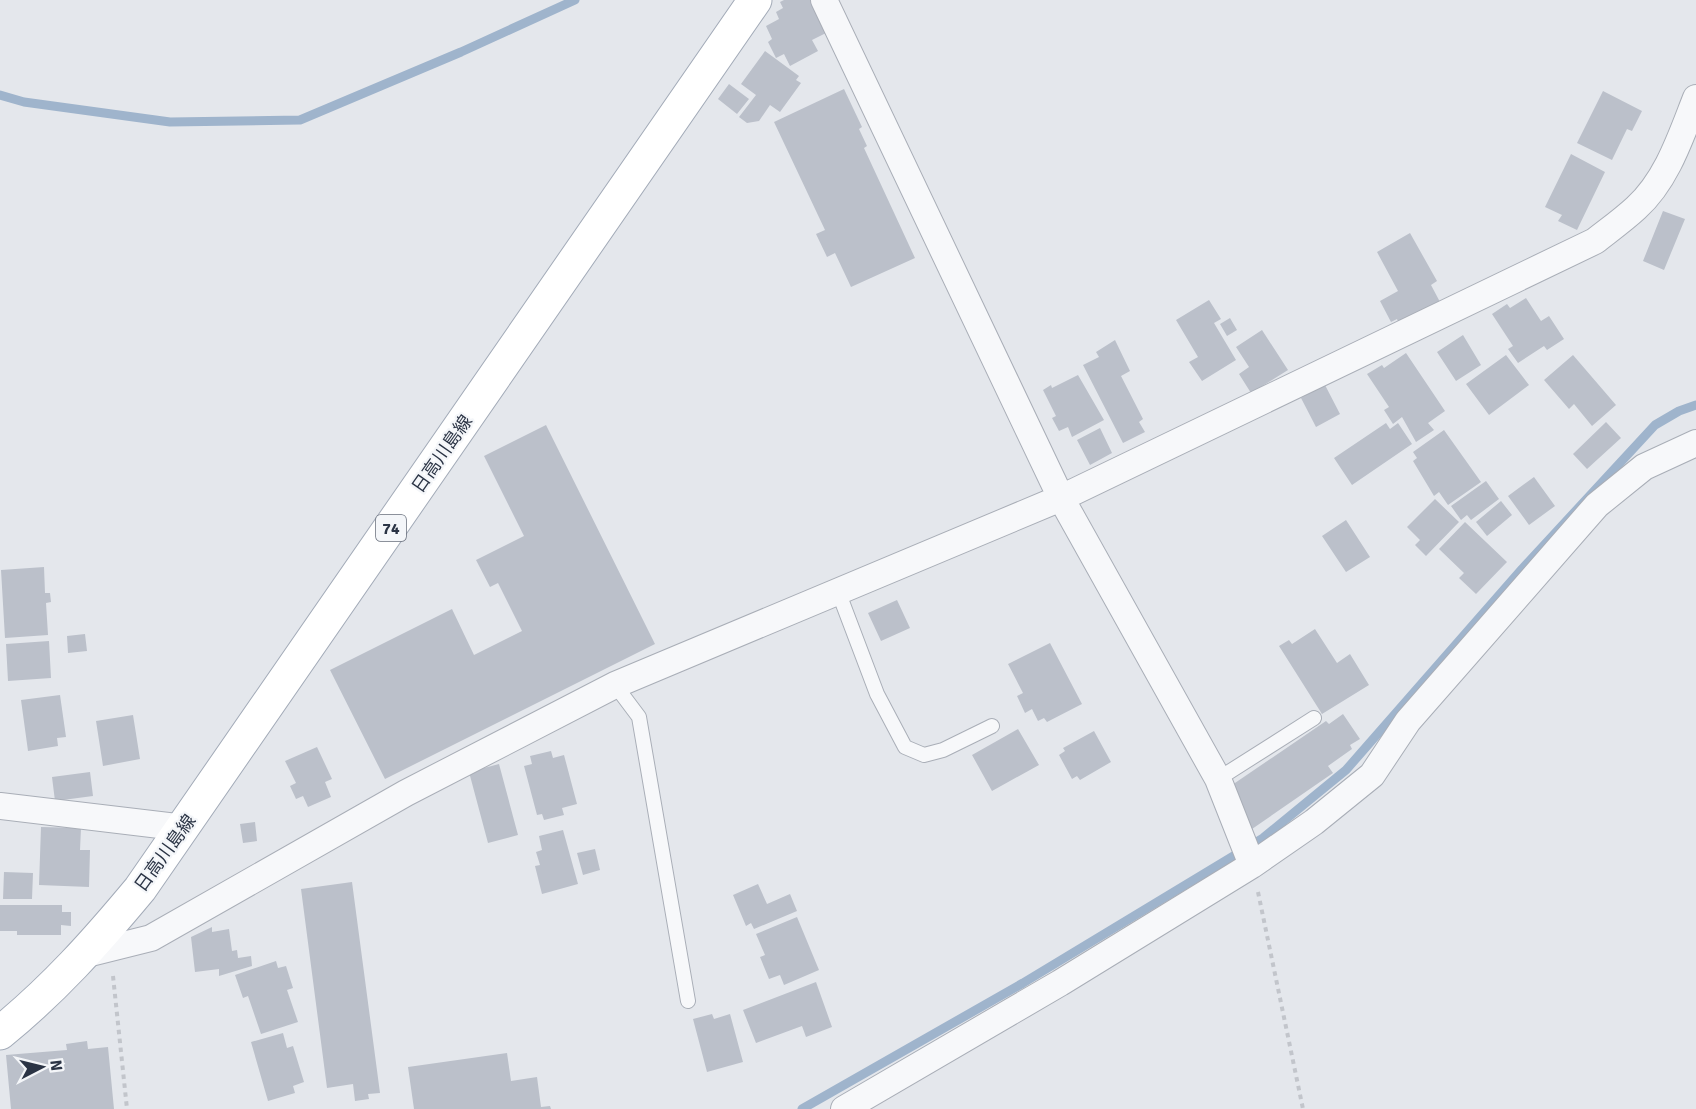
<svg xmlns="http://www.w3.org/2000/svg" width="1696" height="1109" font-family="Signika,'Noto Sans JP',sans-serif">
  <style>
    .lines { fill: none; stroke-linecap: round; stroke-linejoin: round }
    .stream { stroke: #9fb4cc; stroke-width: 9 }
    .building { fill: #bbc0ca }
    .lane-casing { stroke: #a9aeb7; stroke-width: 16 }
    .street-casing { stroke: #a9aeb7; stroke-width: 28 }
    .primary-casing { stroke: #a3abb8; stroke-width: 35 }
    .path { stroke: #c2c5cb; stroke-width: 4; stroke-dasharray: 4.5 4.5; stroke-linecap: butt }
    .lane { stroke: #f7f8fa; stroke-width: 14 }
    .street { stroke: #f7f8fa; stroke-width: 26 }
    .primary { stroke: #fff; stroke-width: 33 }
    .labels { text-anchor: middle; stroke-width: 4.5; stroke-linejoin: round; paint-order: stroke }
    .shield { fill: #f4f6f9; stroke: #676e7b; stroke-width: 1.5 }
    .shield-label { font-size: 16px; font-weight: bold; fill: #2b3445 }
    .street-label { font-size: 18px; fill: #2b3445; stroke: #f4f6f9 }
  </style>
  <rect width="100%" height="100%" fill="#e4e7ec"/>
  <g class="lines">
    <path class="stream" d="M0,95L24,102L170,122L300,120L461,52L575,0
      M802,1109L1023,983L1263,838L1346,770L1522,569L1655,425L1679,411L1696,405"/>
  </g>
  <path class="building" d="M784,0H810L826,33L812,40L818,51L790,66L784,54L776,58L768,42L772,39L766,26L779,19L776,12L783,8L780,2Z
    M765,51L799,76L796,80L801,83L780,112L770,105L759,121L747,123L739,117L756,95L741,84Z
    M729,84L749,99L737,114L718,99Z
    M844,89L862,127L859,129L867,146L864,148L915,258L851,287L835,253L827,257L816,234L825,230L774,122Z
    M1603,91L1642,111L1632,131L1627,129L1612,160L1577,143Z
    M1571,154L1605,172L1577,230L1558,221L1562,215L1545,207Z
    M1663,211L1685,219L1664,270L1643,261Z
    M1410,233L1437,281L1431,285L1440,302L1399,324L1397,319L1391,322L1380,301L1398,291L1377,252Z
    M1526,298L1541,321L1549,316L1564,339L1547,350L1544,346L1518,363L1508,349L1513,346L1492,314L1507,304L1510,308Z
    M1209,300L1221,319L1214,323L1236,360L1202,381L1189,362L1198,357L1176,320Z
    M1230,318L1237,330L1227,336L1220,324Z
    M1262,330L1288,370L1251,393L1239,374L1249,367L1236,347Z
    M1463,335L1481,365L1456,381L1437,352Z
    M1115,340L1130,371L1121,376L1143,419L1139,422L1145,432L1123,443L1083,365L1099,357L1096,352Z
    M1406,353L1445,411L1428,423L1434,430L1416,442L1402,417L1393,424L1384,410L1389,407L1367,374L1382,365L1384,368Z
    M1506,355L1529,385L1489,415L1466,384Z
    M1573,355L1616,405L1592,426L1574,404L1569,409L1544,380Z
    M1078,375L1104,420L1072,437L1068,427L1059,431L1052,418L1056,416L1043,390L1051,385L1052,388Z
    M1325,385L1340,414L1316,427L1301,398Z
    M1606,422L1621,438L1587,469L1573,454Z
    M1386,423L1390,429L1398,423L1412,444L1352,485L1334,458Z
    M546,425L655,644L385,779L330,670L452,609L474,655L522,631L498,583L490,587L476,560L524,536L484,456Z
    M1100,428L1112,453L1090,465L1077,440Z
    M1444,430L1481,482L1448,505L1439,492L1434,496L1413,461L1417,458L1413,452Z
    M1534,477L1555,506L1529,525L1508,496Z
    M1486,481L1499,499L1471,520L1467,515L1461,520L1451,506Z
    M1435,499L1459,522L1426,556L1415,545L1420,540L1407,527Z
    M1501,501L1512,515L1487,536L1476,522Z
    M1346,520L1370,557L1346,572L1322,536Z
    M1465,522L1507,562L1476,594L1459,578L1464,573L1439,549Z
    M44,567L45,593H50L51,602L46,603L48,635L5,638L1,570Z
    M897,600L910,628L881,641L868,613Z
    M1315,629L1337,663L1350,654L1369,685L1322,714L1279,646L1289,640L1292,644Z
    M85,634L87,651L68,653L67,636Z
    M49,641L51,678L8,681L6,644Z
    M1050,643L1082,704L1047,722L1044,718L1038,721L1032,709L1025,713L1017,696L1023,693L1008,664Z
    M60,695L66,737L57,738L58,746L28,751L21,700Z
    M1343,714L1360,739L1350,745L1352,749L1328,766L1333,773L1252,829L1232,785L1326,721L1329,724Z
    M133,715L140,759L103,766L96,721Z
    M1018,729L1039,765L992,791L972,755Z
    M1094,731L1111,762L1080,780L1077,776L1072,779L1059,755L1065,751L1063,748Z
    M317,747L332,779L325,782L331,797L308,807L303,796L296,799L290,786L296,783L285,761Z
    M551,751L553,758L564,755L577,804L562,808L564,815L544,820L542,814L537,815L524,766L532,764L530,756Z
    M499,764L518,835L488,843L469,772Z
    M90,772L93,796L55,801L52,777Z
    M255,822L257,841L243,843L240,824Z
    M41,827L81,828L80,850H90L89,887L39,885Z
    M563,830L578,884L542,894L535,866L540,865L536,852L542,850L539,836Z
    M595,849L600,870L583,875L577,853Z
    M4,872L33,873L32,899H3Z
    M352,882L380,1093L368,1094L369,1099L355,1101L353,1084L327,1088L301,889Z
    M758,884L767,904L790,894L797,911L754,929L751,923L746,926L733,895Z
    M0,905H62V912H71V926L61,925V935H17V931H0Z
    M797,917L819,970L784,985L780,975L769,979L760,957L765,955L756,934Z
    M212,927V932L229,929L232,951L237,950L238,958L251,956L252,966L219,976V969L195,972L191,937Z
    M276,961L278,968L286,966L293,988L287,990L298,1022L261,1034L248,996L243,998L235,975Z
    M816,982L832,1027L806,1037L802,1026L756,1043L743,1010Z
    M712,1014L714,1019L730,1014L743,1062L707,1072L693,1019Z
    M283,1033L287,1048L293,1046L304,1082L293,1086L295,1093L268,1101L251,1042Z
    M87,1041L88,1049L108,1047L114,1109H11L6,1055L67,1050L66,1044Z
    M507,1053L511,1081L537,1077L541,1107L550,1106L551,1109H414L408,1067Z"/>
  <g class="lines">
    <defs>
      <path id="lane" d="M838,591L877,694L905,747L924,755L943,750L992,726
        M615,685L639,717L688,1001
        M1218,779L1314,718"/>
      <path id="street" d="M824,0L1061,498L1218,779L1252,865
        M0,806L185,828
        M87,954L151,938L406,793L615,685L1061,498L1595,241C1609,230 1623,220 1636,208C1667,180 1681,136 1696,98
        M844,1109L1060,983L1252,865L1314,822L1372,775L1408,721L1597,505L1644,467L1696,443"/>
      <path id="primary" d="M0,1033C54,989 95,943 140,889L755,0"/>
    </defs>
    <use href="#lane" class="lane-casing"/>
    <use href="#street" class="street-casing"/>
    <use href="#primary" class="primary-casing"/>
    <path class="path" d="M1258,892L1303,1109
      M113,976L127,1109"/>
    <use href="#lane" class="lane"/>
    <use href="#street" class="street"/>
    <use href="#primary" class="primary"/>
  </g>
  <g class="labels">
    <rect class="shield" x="376" y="515" width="30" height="26" rx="4.5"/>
    <g class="shield-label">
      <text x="391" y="534">74</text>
    </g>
    <g class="street-label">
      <text transform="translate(442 454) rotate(-55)" y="6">日高川島線</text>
      <text transform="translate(165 853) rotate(-54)" y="6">日高川島線</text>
    </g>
  </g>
  <g transform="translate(42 1067) rotate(83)" stroke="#f4f6f9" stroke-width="4.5" paint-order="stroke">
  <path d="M0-4.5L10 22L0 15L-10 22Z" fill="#2b3445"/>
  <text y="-9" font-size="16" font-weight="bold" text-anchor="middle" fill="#2b3445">N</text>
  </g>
</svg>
